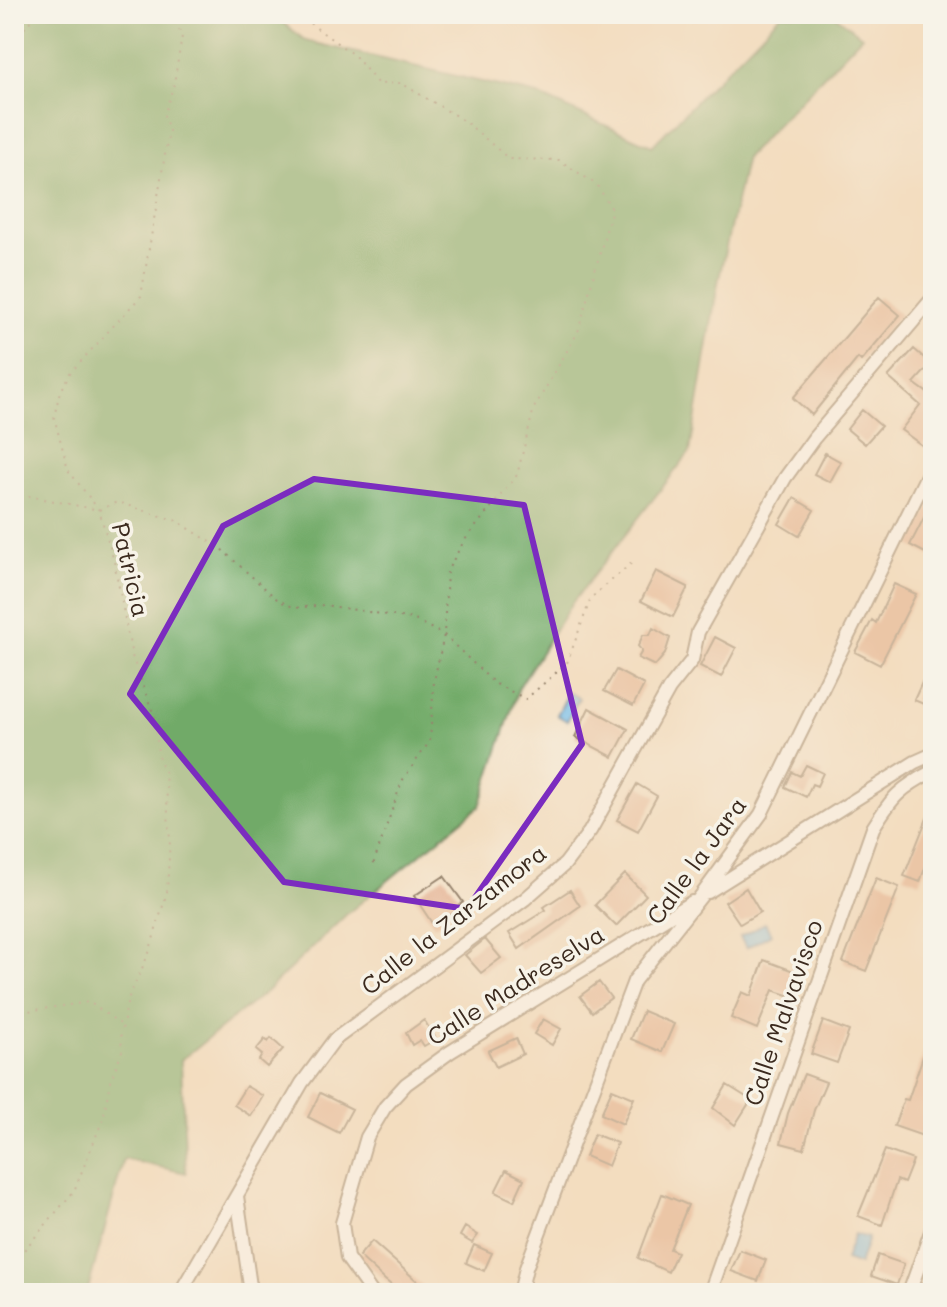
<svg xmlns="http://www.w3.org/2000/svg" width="947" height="1307" font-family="Mali,sans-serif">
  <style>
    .forest { fill: #71aa68; stroke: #566a43; stroke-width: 2 }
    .water { fill: #6db8e6; stroke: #547182; stroke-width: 2 }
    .building { fill: #e3aa88 }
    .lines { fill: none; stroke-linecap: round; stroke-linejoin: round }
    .street-casing { stroke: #97846e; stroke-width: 16 }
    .path { stroke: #97846e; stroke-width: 2; stroke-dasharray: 2 6; stroke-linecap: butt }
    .street { stroke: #fff; stroke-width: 12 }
    .marked { fill: none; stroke: #7b2cbf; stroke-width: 6; stroke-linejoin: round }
    .labels { text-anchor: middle; stroke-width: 7; stroke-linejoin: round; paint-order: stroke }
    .street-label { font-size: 24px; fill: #3b2a1e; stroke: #f7f3e8 }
  </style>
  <rect width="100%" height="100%" fill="#f7f3e8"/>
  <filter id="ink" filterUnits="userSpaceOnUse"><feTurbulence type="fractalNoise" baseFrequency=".0125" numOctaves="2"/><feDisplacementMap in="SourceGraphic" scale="16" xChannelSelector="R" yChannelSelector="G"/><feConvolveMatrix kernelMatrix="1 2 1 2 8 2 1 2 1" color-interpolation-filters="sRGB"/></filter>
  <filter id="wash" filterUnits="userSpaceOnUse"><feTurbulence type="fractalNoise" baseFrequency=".006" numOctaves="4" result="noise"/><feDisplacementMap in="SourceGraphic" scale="32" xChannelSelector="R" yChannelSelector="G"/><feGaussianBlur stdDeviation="1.8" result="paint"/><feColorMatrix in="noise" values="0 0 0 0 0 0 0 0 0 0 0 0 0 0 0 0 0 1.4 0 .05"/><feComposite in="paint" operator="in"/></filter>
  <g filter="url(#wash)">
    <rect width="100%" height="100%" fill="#f3ddbf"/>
    <path class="forest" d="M14,14H272L306,41L538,95L652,146L781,14H833L862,36L746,157L718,283L690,452L572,603L519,687L480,806L348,913L267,991L181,1060L186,1173L124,1159L87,1293H14Z"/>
    <path class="water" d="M569,692L579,698L567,721L557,715Z
      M765,923L771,934L746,948L740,937Z
      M854,1234L868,1238L859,1265L845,1260Z"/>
    <g id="blocks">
      <path class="building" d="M879,297L900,315L861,361L858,358L812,415L793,398Z
        M914,349L931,364L914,383L933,397V432L923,446L901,430L920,405L888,377Z
        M862,410L881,426L865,444L847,429Z
        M825,453L841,462L830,482L814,474Z
        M794,498L814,510L799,536L779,524Z
        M933,500V557L910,545Z
        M656,571L688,587L673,617L641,601Z
        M894,584L916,594L880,665L855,652L872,620L876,623Z
        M653,628L670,638L665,654L655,666L638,658L642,651L638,646L643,635H650Z
        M715,637L736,648L721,677L700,666Z
        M616,670L644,685L633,706L604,691Z
        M924,678L933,682V708L914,700Z
        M589,708L628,729L613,757L575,737Z
        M806,765L823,773L817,786L812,784L806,797L785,787L792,772L800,776Z
        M637,784L657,796L638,831L617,820Z
        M933,803V845L920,882L904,876Z
        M625,874L646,895L616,926L595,905Z
        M444,876L463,902L457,907L458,910L434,926L414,896Z
        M876,878L899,887L866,971L843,962Z
        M746,888L760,912L740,924L725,902Z
        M570,890L580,906L519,949L509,933L546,910L544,907Z
        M485,939L501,958L481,973L465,955Z
        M764,960L799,973L791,996L773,990L757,1029L731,1018L742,992L751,996Z
        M599,982L611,998L592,1012L580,996Z
        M643,1011L674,1024L662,1052L631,1039Z
        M543,1019L561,1029L552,1045L534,1034Z
        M424,1020L436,1039L424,1046L420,1040L412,1045L406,1033Z
        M823,1021L849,1031L837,1063L811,1054Z
        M931,1033L933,1108L923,1136L894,1126L904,1099L908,1100Z
        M271,1038L283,1049L267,1067L259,1060L262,1055L256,1050L265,1039L268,1042Z
        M516,1038L523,1054L496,1067L488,1051Z
        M804,1074L826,1082L814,1110L804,1149L781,1143L788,1113Z
        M727,1085L751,1100L735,1125L713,1108Z
        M246,1086L263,1096L251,1116L234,1105Z
        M612,1089L634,1098L623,1124L601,1114Z
        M320,1093L352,1109L339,1133L308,1117Z
        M594,1134L617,1143L608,1166L585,1156Z
        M885,1150L913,1160L904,1183L897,1180L882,1225L858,1216Z
        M506,1170L524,1179L514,1201L495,1192Z
        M662,1194L688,1205L670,1249L677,1252L668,1272L638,1258Z
        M465,1227L478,1235L472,1243L460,1236Z
        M372,1241L417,1281L433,1293H401L385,1280L359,1256Z
        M474,1245L492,1253L484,1271L466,1263Z
        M740,1250L766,1260L758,1281L731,1271Z
        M878,1255L904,1264L897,1285L871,1276Z"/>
    </g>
  </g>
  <g filter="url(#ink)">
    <use href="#blocks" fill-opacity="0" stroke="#97846e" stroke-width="2"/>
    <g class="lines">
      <defs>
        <path id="street" d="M708,892L915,762L933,754
          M237,1196L251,1293
          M180,1293L302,1083L334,1040L525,899L565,864L590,831L669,689L692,660L698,632L785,478L814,438L933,298
          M372,1293L347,1258L342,1223L367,1137L385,1107L406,1084L450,1052L692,902
          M520,1293L526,1268L634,981L701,896L761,814L933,463
          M710,1293L873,828C892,797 900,788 933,771
          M909,1293L933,1226"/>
      </defs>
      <use href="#street" class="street-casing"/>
      <path class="path" d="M297,14L355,56L378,84L401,83L466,122L509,159L559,160L597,185L612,209L578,332L534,408L517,475L464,541L447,571L444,635L434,681L430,741L402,781L373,865
        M14,41L36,14
        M14,489L29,496L99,510L117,502L177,521L220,548L278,600L295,608L324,605L413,619L444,635L494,683L526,699L567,663L591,598L634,561
        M14,1007L28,1011L89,1002L122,1025
        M14,1262L74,1191L103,1119L110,1082L122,1051L121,1035L128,999L149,953L167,892L170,840L165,773L158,755L156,721L132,656L114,561L99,510L68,470L54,417L60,391L70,373L141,296L169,131L164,115L174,84L182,36L172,14"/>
      <use href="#street" class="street"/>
    </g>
  </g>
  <path d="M0 0H947V1307H0ZM314,479L524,505L582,744L467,909L284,882L130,694L223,526Z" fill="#f3ddbf" fill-opacity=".55" fill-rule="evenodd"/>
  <path class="marked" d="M314,479L524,505L582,744L467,909L284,882L130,694L223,526Z"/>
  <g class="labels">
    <g class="street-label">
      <text transform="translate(130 570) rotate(77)" y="8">Patricia</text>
      <text transform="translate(697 861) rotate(-54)" y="8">Calle la Jara</text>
      <text transform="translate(454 920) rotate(-38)" y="8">Calle la Zarzamora</text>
      <text transform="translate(516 986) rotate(-32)" y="8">Calle Madreselva</text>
      <text transform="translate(784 1013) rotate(-71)" y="8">Calle Malvavisco</text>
    </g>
  </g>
  <rect width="947" height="1307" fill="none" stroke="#f7f3e8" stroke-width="48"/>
</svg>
